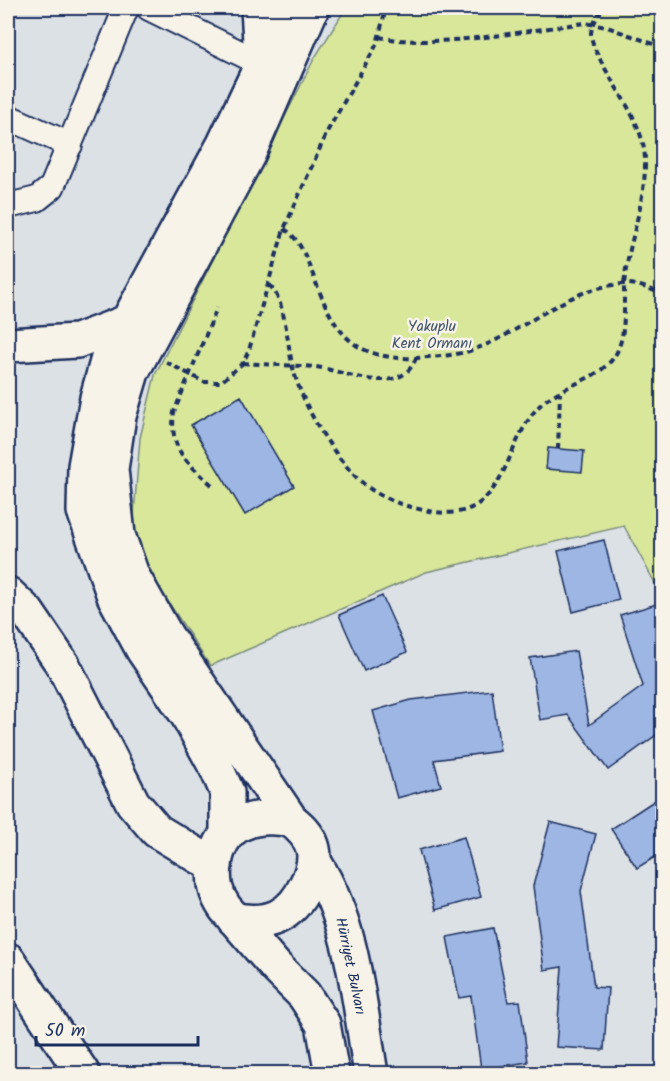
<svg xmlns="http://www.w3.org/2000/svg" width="670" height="1081" font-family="Kalam,sans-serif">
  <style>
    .green { fill: #d8e79a; stroke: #7a8b7c; stroke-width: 1.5 }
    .building { fill: #9db6e3; stroke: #1b2f5e; stroke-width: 1.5 }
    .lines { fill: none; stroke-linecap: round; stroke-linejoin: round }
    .street-casing { stroke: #1b2f5e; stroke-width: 28 }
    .secondary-casing { stroke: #1b2f5e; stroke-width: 38 }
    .primary-casing { stroke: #1b2f5e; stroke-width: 38 }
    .path { stroke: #1b2f5e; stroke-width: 4; stroke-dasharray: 6 4.5; stroke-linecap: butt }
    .street { stroke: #f7f3e8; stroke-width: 24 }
    .secondary { stroke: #f7f3e8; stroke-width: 33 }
    .primary { stroke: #f7f3e8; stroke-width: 33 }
    .labels { text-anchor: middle; stroke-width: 5; stroke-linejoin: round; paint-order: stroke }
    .park-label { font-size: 15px; fill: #41546a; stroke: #f7f3e8 }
    .street-label { font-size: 15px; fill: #1b2f5e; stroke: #f7f3e8 }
  </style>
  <rect width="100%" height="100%" fill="#dce1e6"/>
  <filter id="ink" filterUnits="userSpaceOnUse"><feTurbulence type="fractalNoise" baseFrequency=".0167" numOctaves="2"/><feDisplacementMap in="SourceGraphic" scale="12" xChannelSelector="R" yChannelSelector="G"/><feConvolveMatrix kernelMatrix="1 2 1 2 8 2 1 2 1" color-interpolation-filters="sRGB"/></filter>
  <g filter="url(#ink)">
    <path class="green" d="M346,8H662V596L624,526L426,572L210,666L158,586L142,553L133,527L140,438L155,375L314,59Z"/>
    <path class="building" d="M241,396L294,486L245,515L191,425Z
      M548,448L584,451L582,472L546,469Z
      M604,540L619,600L573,612L558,551Z
      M382,596L407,652L364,671L339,615Z
      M663,602V730L608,770L568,715L540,720L530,658L576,651L589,725L643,686L620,615Z
      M492,690L500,751L434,760L441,786L397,798L373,711L411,700Z
      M663,795V852L637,868L611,829Z
      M550,822L596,834L581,891L594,987L608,988L604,1050L556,1047L562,967L544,970L533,886Z
      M464,837L481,897L435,910L419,850Z
      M493,928L508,1002L520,1001L528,1062L481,1069L471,996L459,998L447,937Z"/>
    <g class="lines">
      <defs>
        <path id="street" d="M149,8L262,64
          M8,117L70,145
          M8,206L37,199L52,187L126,8"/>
        <path id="secondary" d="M8,594L27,612L63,665L133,803L157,831L215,866
          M8,960L83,1074"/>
        <path id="primary" d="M258,8L261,57
          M8,345L77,341L127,322
          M291,820C254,813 221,822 215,864C213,881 215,894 225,908L276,967L304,995L323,1024L332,1074
          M227,835V792L217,769L188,716L143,650L114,596L84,511L85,466L97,398L108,358L224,144L262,64L285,8
          M315,863C354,925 359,1003 371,1074
          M234,919C268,927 292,916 306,885C320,857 316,839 291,820L167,637L132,575L118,535L111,469L119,416L132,372L249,153L312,8"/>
      </defs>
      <use href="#street" class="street-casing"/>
      <use href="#secondary" class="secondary-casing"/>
      <use href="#primary" class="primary-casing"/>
      <path class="path" d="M379,37C441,49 521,31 585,23L607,27L662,47
        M284,229C317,246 315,333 370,352C389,359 408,359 428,357C442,356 456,355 469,351C522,335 565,287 623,284C636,283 650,289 662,294
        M269,285C286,300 287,345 293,368C302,406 335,460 365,485C384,500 406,507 429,511C512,527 501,435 546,400C568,383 609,377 619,347C628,322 621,295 626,269C632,234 645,200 645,164C646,125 617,93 600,59C596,51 591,42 591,33C592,24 599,15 602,8
        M166,362L204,382H221L243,363L249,350L284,229L328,130L377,44L386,8
        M243,363C267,365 292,365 316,367C346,371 400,399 416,358
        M558,449L560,393
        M212,485C186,461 169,450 174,412L217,308"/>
      <use href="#street" class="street"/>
      <use href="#secondary" class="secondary"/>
      <use href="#primary" class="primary"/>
    </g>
  </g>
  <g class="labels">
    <g class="park-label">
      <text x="432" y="331">Yakuplu<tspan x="432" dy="17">Kent Ormanı</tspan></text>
    </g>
    <g class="street-label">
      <text transform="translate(351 966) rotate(78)" y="5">Hürriyet Bulvarı</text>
    </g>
  </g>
  <rect width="670" height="1081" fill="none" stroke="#f7f3e8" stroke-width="30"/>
  <rect x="15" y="15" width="640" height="1051" fill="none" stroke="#1b2f5e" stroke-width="2" filter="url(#ink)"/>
  <path d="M36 1036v9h162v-9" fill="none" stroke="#1b2f5e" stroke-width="3"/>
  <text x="45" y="1036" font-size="18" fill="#1b2f5e" stroke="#f7f3e8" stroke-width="4.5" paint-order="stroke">50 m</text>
</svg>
